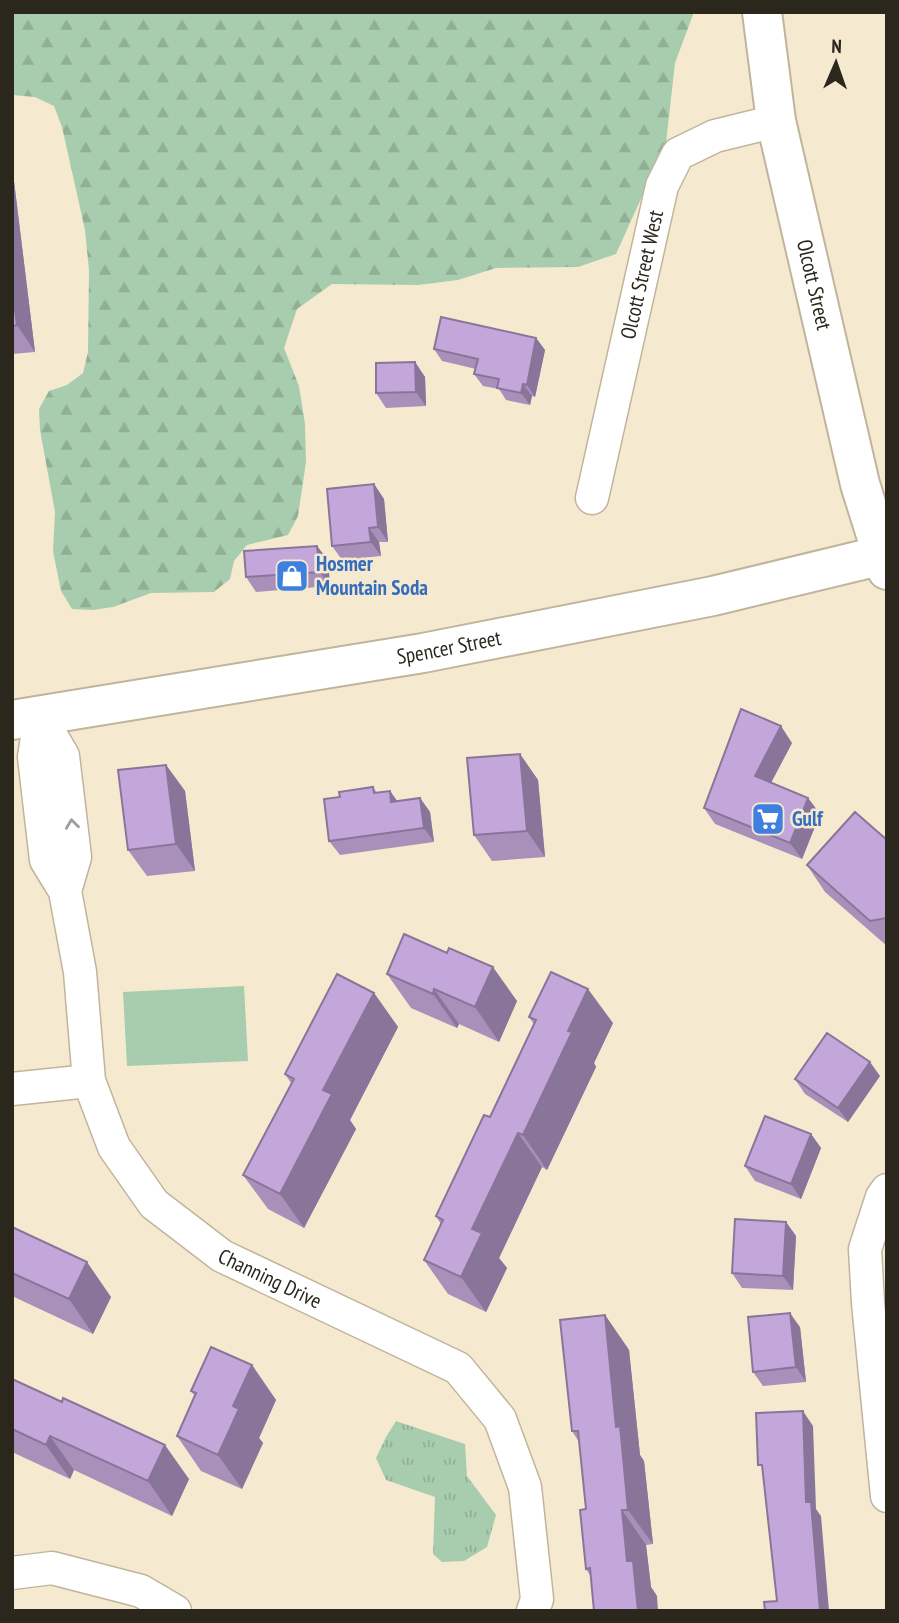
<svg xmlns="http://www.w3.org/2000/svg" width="899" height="1623" font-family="'PT Sans Narrow',sans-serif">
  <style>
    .grass { fill: url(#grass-tufts) }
    .forest { fill: url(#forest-firs) }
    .pitch { fill: #a7ccae }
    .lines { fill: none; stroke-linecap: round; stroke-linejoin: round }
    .street-casing { stroke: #c0b59c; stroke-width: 35 }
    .secondary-casing { stroke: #c0b59c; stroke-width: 42 }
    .street { stroke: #fff; stroke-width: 32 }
    .secondary { stroke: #fff; stroke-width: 38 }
    .wall { fill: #a990bb }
    .shaded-wall { fill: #897599 }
    .building { fill: #c4a7da; stroke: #897599; stroke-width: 2 }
    .oneway { stroke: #a09e99 }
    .labels { text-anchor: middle; stroke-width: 5; stroke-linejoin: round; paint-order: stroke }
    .street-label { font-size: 21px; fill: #2b271d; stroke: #f5eacf }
    .shop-label { font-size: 21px; font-weight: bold; fill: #366cbe; stroke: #f5eacf; text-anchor: start }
  </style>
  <defs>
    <pattern id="grass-tufts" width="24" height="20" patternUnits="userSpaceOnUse" patternTransform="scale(1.75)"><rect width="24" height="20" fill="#a7ccae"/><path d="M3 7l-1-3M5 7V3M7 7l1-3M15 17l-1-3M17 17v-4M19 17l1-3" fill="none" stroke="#90af95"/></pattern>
    <pattern id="forest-firs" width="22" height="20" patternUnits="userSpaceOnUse" patternTransform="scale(1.75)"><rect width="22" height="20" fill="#a7ccae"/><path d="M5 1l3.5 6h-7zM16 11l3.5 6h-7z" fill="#90af95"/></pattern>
  </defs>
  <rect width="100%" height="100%" fill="#f5eacf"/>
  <path class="grass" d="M396,1421L465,1444L467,1476L496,1515L487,1547L464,1561L442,1562L433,1554L435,1497L386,1480L376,1458L386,1437Z"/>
  <path class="forest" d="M12,12H694L675,63L666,143L616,254L578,267L496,268L458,280L418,285L332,284L297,309L284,348L299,386L305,424L306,462L298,516L288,535L247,545L234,561L230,579L214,592L151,593L113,607L93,610L72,609L61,591L53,551L55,512L40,430L39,409L49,391L67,385L83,373L88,352L89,270L85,230L62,127L54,106L35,97L12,95Z"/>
  <path class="pitch" d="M244,986L248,1061L127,1066L123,992Z"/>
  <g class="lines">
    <defs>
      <g id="street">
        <path id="s1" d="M592,498L662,186L678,154L715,136L776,121"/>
        <path id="s2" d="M40,717L34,757L46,860L65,891L80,972L89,1081L114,1147L154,1204L222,1256L458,1368L500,1419L525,1487L537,1599L533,1611"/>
        <path d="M40,717L63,756L75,857L65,891"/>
        <path d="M12,1089L89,1081"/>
        <path d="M887,1190L882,1197L865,1249L868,1303L887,1496"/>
        <path d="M12,1573L52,1568L141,1591L175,1611"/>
      </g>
      <g id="secondary">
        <path id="s3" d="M762,12L776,121L860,484L887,570"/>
        <path id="s4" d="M12,720L423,653L713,596L887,554"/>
      </g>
    </defs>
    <use href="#street" class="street-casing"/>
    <use href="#secondary" class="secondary-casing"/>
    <use href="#street" class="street"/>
    <use href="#secondary" class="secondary"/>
  </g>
  <path class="wall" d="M12,165L35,352L12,354Z
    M536,338L545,350L535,397L532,396L530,405L506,400L499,389L483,386L474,374L476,369L442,361L434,349Z
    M415,362L425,377L426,406L386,408L376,393Z
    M374,484L384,499L388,542H379L381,556L342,560L332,546Z
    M328,560L330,586L256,592L246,577Z
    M792,743L771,783L808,798L820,814L802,859L715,824L704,808Z
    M520,754L538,780L545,857L492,861L474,835Z
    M166,765L185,791L195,871L147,876L128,850Z
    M373,787L377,793L390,791L397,801L420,798L430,812L434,842L340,855L329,841L340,797Z
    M887,840V946L825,892L807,865Z
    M447,953L517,1001L499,1042L459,1024L457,1028L411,1008L387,974Z
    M374,993L398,1027L350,1120L356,1129L304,1228L268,1209L243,1175L291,1083L285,1074Z
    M529,1017L613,1023L594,1063L596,1067L547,1170L542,1167L499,1258L507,1268L486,1312L448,1294L424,1260L441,1224L436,1216L490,1117L534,1024Z
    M880,1076L848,1122L805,1094L795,1079Z
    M811,1134L821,1148L801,1199L755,1181L745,1166Z
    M786,1222L796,1236L793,1290L742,1288L732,1273Z
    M12,1227L111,1297L93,1334L12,1296Z
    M605,1315L629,1350L640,1455L644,1461L653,1544L646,1545L651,1587L657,1596L590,1575L586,1569V1509L579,1442L572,1431Z
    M800,1327L806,1382L763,1386L753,1372Z
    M252,1365L276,1400L259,1438L263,1443L242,1489L201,1471L177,1436L195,1396L191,1391Z
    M12,1379L189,1479L172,1516L74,1470L70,1479L12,1452Z"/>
  <path class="shaded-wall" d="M12,165L35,352L17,325L12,289Z
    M536,338L545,350L535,397L527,385Z
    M415,362L425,377L426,406L416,392Z
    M523,384L532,396L530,405L521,393Z
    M374,484L384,499L388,542L378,527Z
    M369,528L379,542L381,556L371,542Z
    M317,546L328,560L330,586L320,572Z
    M781,726L792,743L766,792L755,776Z
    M520,754L538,780L545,857L527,831Z
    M166,765L185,791L195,871L176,844Z
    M390,791L400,805L391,802Z
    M420,798L430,812L434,842L424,828Z
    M808,798L820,814L802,859L790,843Z
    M493,967L517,1001L499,1042L475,1007Z
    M434,989L459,1024L457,1028L433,994Z
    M588,989L613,1023L594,1063L596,1067L547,1170L523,1135L568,1031Z
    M374,993L398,1027L350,1120L356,1129L304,1228L280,1194L323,1090Z
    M870,1062L880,1076L848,1122L838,1108Z
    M518,1133L542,1167L499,1258L507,1268L486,1312L461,1277L472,1229Z
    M811,1134L821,1148L801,1199L791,1184Z
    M786,1222L796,1236L793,1290L783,1276Z
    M87,1262L111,1297L93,1334L69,1299Z
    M790,1313L800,1327L806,1382L796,1367Z
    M605,1315L629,1350L640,1455L644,1461L653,1544L628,1510L616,1427Z
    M252,1365L276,1400L259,1438L263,1443L242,1489L218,1455L233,1406Z
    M803,1411L813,1426L816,1509L821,1516L829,1611H820L806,1502Z
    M50,1436L74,1470L70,1479L46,1445Z
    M165,1445L189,1479L172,1516L148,1481Z
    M622,1510L646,1545L651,1587L657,1596L658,1611H638L627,1561Z"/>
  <path class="building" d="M12,289L17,325L12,326Z
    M441,317L536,338L527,385L523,384L521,393L497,388L499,379L474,374L478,359L434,349Z
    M415,362L416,392L376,393V363Z
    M374,484L378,527L369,528L371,542L332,546L327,489Z
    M317,546L320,572L246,577L244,551Z
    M741,709L781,726L755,776L808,798L790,843L704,808Z
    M520,754L527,831L474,835L467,758Z
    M166,765L176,844L128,850L118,770Z
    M373,787L374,793L390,791L391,802L420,798L424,828L329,841L324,799L340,797L339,792Z
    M855,812L887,840V918L870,921L807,865Z
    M404,934L447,953L449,948L493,967L475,1007L434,989L433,994L387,974Z
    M551,972L588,989L568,1031L572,1032L523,1135L518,1133L472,1229L482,1233L461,1277L424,1260L443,1220L436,1216L484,1115L490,1117L536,1020L529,1017Z
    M337,974L374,993L323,1090L332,1094L280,1194L243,1175L294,1079L285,1074Z
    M827,1033L870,1062L838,1108L795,1079Z
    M765,1116L811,1134L791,1184L745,1166Z
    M735,1219L786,1222L783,1276L732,1273Z
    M12,1227L87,1262L69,1299L12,1273Z
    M790,1313L796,1367L753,1372L748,1317Z
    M605,1315L616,1427L620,1426L628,1510H622L627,1561H633L638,1611H594L590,1568L586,1569L580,1510L586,1509L578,1431H572L560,1320Z
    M211,1347L252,1365L233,1406L239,1409L218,1455L177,1436L196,1393L191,1391Z
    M12,1379L62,1402L63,1398L165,1445L148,1481L50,1436L46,1445L12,1429Z
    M803,1411L806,1502H811L820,1611H765L764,1602L777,1601L762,1465H758L756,1413Z"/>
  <defs><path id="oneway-chevron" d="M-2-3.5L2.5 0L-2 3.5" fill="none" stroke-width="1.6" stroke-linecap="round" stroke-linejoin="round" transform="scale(1.75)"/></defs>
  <use class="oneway" href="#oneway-chevron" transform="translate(72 824) rotate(-97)"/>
  <defs>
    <symbol id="shop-square" viewBox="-11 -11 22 22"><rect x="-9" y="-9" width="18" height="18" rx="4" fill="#3f7fe0" stroke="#f5eacf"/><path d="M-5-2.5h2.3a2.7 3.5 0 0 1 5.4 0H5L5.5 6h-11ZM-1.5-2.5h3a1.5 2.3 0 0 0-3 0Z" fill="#fff"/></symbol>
    <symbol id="supermarket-square" viewBox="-11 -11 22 22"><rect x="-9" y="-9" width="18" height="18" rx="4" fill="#3f7fe0" stroke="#f5eacf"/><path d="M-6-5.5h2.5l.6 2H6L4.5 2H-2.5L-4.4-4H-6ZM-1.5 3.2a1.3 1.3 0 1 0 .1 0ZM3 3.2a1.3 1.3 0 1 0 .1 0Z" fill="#fff"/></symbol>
  </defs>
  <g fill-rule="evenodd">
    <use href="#shop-square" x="273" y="557" width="38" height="38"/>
    <use href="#supermarket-square" x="749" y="800" width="38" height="38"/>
  </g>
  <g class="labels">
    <g class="street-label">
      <text dy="7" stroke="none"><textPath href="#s1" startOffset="229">Olcott Street West</textPath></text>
      <text dy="7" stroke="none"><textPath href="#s3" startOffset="278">Olcott Street</textPath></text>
      <text dy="7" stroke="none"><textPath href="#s4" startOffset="443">Spencer Street</textPath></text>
      <text dy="7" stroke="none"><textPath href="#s2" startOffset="651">Channing Drive</textPath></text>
    </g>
    <g class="shop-label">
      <text x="316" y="571">Hosmer<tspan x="316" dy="24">Mountain Soda</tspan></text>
      <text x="792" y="826">Gulf</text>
    </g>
  </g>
  <rect width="899" height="1623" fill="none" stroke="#2b271d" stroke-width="28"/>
  <g transform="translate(836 63) rotate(2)" stroke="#f5eacf" stroke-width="5" paint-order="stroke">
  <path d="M0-5L12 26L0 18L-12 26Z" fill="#2b271d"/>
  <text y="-10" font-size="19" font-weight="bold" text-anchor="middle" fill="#2b271d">N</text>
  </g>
</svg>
